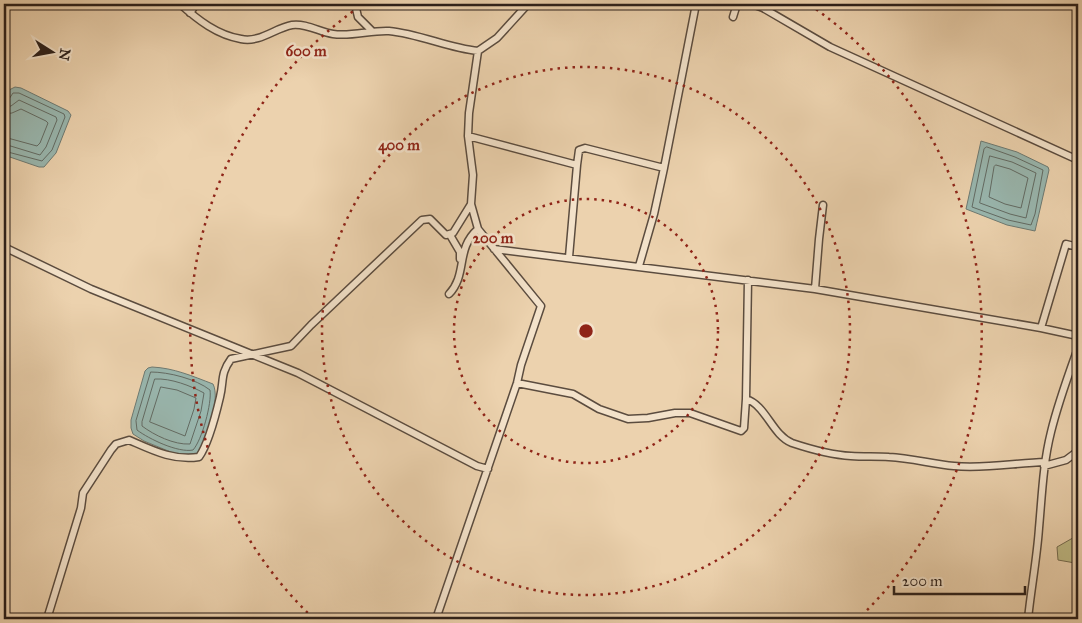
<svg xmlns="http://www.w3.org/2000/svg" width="1082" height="623" font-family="'IM FELL Great Primer',serif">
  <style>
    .green { fill: #bfba85; stroke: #756c50 }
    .water { fill: #99b7af; stroke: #6d7a73 }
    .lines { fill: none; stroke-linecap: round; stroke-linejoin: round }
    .shore { stroke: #626b64; stroke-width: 1 }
    .minor-casing { stroke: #5b4c3f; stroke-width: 9 }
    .minor { stroke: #f3e2ca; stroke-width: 6 }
    .ring { fill: none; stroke: #8f2418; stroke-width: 2.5; stroke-dasharray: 2.5 5 }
    .centre { fill: #8f2418; stroke: #f3e2ca; stroke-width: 2.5 }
    .ring-label { font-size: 15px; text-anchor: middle; font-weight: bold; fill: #8f2418; stroke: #f3e2ca; stroke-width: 5; stroke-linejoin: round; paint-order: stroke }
  </style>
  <rect width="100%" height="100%" fill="#ecd2ae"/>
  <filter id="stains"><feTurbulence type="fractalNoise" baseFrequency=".004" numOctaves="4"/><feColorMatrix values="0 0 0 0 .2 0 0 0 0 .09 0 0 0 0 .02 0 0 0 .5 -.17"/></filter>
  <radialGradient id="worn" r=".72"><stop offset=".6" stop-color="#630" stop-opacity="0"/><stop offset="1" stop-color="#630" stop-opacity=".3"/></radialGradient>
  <path class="green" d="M1078,535V559L1075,563L1058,560L1057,547Z"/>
  <path class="water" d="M15,87L21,88L68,111L71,115L56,153L44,167H39L4,155V99L9,90Z
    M981,141L1017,152L1048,167L1049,170L1035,231L1007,225L966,209Z
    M152,367C174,368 192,376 213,384C221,399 206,443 196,455H178L144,441L133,434L131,428V420L145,371L148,368Z"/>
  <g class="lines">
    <path class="shore" d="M4,100L9,99L13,93H19L64,114L65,117L52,150L42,161L4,151
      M4,107L11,106L19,100L56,117L57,120L46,147L40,155L4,144
      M4,114L12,113L21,109L46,121L48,123L40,143L37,146L4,137
      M987,147L1015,157L1043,170L1035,214L1031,225L1008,220L972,207L984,149Z
      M990,156L1012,162L1036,173L1026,218L1010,214L980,203Z
      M996,165L1010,169L1028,178L1021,208L1005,204L989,197L994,167Z
      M151,372C169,372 196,379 210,390C212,403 202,440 193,450C178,453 149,439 137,430L136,421Z
      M155,379C171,378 191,386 204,393L201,411L190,444C174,445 154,435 142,426V422Z
      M161,387L177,390L196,398L194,409L185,436L150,422Z"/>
    <defs>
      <path id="minor" d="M180,4C198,20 217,35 241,39C260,43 275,28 292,25C306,23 320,32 333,34C351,37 371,30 389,31C420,34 448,48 478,51L497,38L528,4
        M355,4L358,17L372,31
        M752,4L763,8L830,47L1078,160
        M190,13L196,4
        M733,17L737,4
        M468,136L577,165L569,257
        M577,165L579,150L585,148L664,168L696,4
        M450,235L460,252V259
        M4,247L91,289L298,373L477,466L488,469
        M494,249L815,289L1041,328L1078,336
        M639,266L654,214L664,168
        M815,289L819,239L823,205
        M449,294C468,274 455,249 478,229
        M1041,328L1066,244L1078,247
        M517,383L573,394L599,409L628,419L648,418L675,413H690L741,431L744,428L746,399C766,405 772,435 792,443C810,449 832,455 851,456C864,457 877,456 889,457C911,458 932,464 954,466C984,469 1015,463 1045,462
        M746,399L748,280
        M1044,466L1066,460L1078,451
        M47,619L81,508L83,493L111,450L116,444L129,440C152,450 173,461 199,457C209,443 216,414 220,397C224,381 220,374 231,359L291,346L311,325L422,220L430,219L446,235L453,233L471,204
        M436,619L517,383L521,365L541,306L478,229L471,204L473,175L468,136L469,113L478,51
        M1028,619C1031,589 1037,558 1039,528C1042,495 1043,464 1051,432C1058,403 1068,376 1078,348"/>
    </defs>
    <use href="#minor" class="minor-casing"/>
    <use href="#minor" class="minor"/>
  </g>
  <g class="ring">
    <circle cx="586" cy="331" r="132"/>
    <circle cx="586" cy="331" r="264"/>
    <path d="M313 618A396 396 0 0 1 362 5M810 5A396 396 0 0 1 859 618"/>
  </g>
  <circle cx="586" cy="331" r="8" class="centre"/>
  <g class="ring-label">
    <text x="306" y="56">600 m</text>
    <text x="399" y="150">400 m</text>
    <text x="493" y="243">200 m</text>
  </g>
  <rect width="1082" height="623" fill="none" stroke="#ecd2ae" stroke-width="20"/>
  <rect x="5" y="5" width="1072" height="613" fill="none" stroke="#2b1f1a" stroke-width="2.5"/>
  <rect x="10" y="10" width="1062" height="603" fill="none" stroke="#2b1f1a"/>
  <g transform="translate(52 52) rotate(101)" stroke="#f3e2ca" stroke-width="4" paint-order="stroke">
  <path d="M0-4L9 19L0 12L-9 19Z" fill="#2b1f1a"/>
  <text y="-8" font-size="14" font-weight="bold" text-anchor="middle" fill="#2b1f1a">N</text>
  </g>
  <path d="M894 586v8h131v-8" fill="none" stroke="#2b1f1a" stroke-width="2.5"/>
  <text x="902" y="586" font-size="15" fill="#2b1f1a" stroke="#f3e2ca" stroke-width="4" paint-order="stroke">200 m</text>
  <rect width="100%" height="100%" filter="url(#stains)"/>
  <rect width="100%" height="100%" fill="url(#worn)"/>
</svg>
